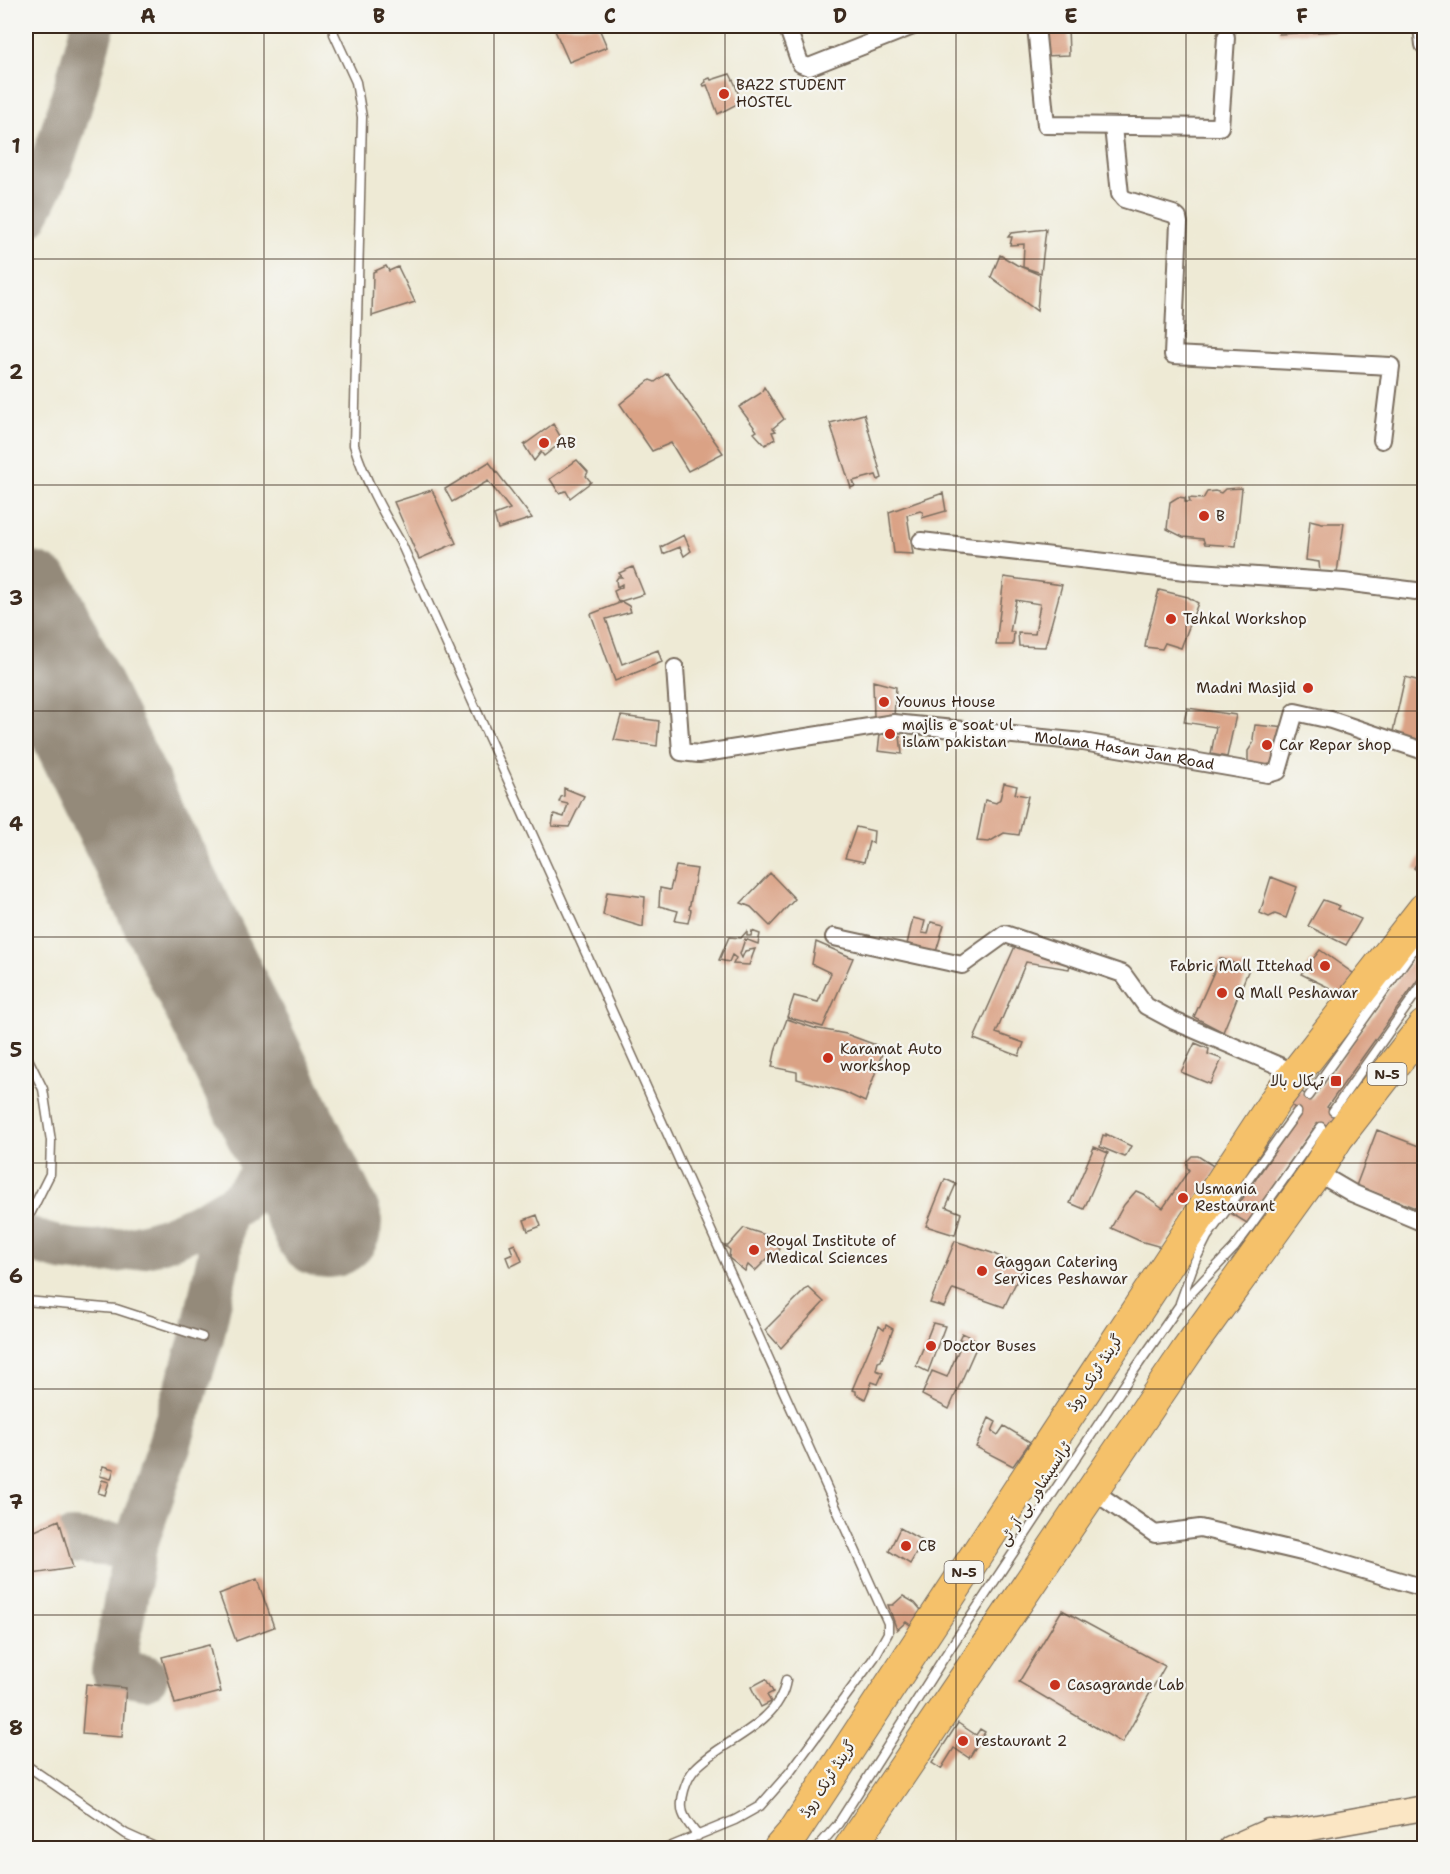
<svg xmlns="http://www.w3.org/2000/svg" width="1450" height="1874" font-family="'Shantell Sans','Playpen Sans Arabic',sans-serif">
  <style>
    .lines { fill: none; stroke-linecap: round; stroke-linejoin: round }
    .taxiway { stroke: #948a7a; stroke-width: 44 }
    .runway { stroke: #948a7a; stroke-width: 110 }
    .building { fill: #daa285 }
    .lane-casing { stroke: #7a6d5e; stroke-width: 11 }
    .street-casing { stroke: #7a6d5e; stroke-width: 20 }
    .secondary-casing { stroke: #7a6d5e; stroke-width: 27 }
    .highway-casing { stroke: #7a6d5e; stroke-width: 34 }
    .lane { stroke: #fff; stroke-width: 8 }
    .street { stroke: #fff; stroke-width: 16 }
    .secondary { stroke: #fbe6c4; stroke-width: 24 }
    .highway { stroke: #f5c16b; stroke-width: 32 }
    .grid { fill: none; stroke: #3b2a1e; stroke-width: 1.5; stroke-opacity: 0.55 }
    .poi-dot { fill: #c8321e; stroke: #f6f6f2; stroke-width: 2 }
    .labels { text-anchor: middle; stroke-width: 4.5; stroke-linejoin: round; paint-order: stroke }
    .shield { fill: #f6f6f2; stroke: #73675e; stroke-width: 1.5 }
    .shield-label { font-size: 14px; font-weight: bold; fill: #3b2a1e }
    .poi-label { font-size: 15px; fill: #3b2a1e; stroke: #f6f6f2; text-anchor: start }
    .street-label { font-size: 15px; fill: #3b2a1e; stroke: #f6f6f2 }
    .neatline { fill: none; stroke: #3b2a1e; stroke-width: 2 }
    .grid-label { font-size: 20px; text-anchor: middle; font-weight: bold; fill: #3b2a1e }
  </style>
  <rect width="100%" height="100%" fill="#f6f6f2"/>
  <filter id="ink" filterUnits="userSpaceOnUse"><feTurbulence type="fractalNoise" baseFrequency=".0167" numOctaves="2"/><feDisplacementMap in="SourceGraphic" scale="12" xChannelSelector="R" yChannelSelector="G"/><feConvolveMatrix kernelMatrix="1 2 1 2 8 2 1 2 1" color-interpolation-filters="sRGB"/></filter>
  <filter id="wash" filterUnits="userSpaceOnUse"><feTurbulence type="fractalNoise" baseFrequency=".008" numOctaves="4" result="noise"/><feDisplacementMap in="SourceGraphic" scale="24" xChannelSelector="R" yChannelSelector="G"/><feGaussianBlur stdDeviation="1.35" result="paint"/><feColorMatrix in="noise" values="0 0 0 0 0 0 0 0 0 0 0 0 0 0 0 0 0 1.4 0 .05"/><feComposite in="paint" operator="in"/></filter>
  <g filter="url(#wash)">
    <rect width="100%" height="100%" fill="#eeead5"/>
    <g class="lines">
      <path class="taxiway" d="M26,216C60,158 74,89 93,26
        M26,590L35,626
        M26,1237C84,1265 151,1250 206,1221C218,1215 231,1208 241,1200C253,1189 273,1156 275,1140C276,1133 275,1125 275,1118
        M71,1541L135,1547
        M146,1677L113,1671L135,1547L167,1452L202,1337L219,1256L223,1212"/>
      <path class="runway" d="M26,606L327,1223"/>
    </g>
    <g id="blocks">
      <path class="building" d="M553,26H598L607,47L569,62Z
        M1041,26H1068L1069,55L1043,56Z
        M1278,26H1353L1354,30L1279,34Z
        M730,74L735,84L741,102L718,114L707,85L704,86L703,84L706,82L705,80L710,78L711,80Z
        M1046,229L1041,273L1023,267L1024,244L1010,245L1012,237H1008L1011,233Z
        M1000,255L1017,265L1040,275L1037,311L991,277Z
        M386,266L389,271L398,267L415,302L372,316L373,272Z
        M667,373L723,453L688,471L671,443L652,451L620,404L650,380L655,382Z
        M764,387L784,419L773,428L776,431L772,432L775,439L765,445L754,433L757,431L739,407L761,393Z
        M864,414L882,478L878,480L876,475L853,481L855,486L851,488L830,423Z
        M553,424L563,441L544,456L541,452L534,461L524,445Z
        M577,460L588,472L586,476L591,482L570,498L566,491L559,493L550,479Z
        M489,462L532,518L498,529L494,515L510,509L488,481L452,502L445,489Z
        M1242,488L1236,546L1205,544L1203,539L1183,537L1167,529L1170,502L1178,497L1185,498V502H1190L1189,498L1203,499L1207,492L1215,491L1221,493L1225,489Z
        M432,490L456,543L419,559L394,502Z
        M943,493L946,511L922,518L923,512L920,511L907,515L913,554L894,553L889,512Z
        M1310,520L1322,523H1344L1337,573L1320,572L1319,562L1306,560Z
        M684,535L691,551L684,556L680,547L663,554L661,547Z
        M633,567L644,594L618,602L614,591L622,587V584L617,587L616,580L618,577H622L619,573Z
        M1004,577L1062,585L1045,647L1019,646L1018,633L1035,634L1040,604L1016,600L1010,632H1014L1013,645H996Z
        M1159,590L1188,597L1198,603L1181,648L1165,643L1162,649L1145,647L1147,634Z
        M622,602L629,606L631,612L606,619L622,664L658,650L662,662L615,681L591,614Z
        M1405,677L1424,682V746L1392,736Z
        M873,681L896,687L894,717L874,718Z
        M1187,708L1236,715L1227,757L1211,754L1216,727L1184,722Z
        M621,716L659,721L657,746L614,740Z
        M1255,725L1286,728L1283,741L1270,765L1261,770L1248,766V751L1254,742L1253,739Z
        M880,734L900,736L902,754L878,751Z
        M1004,783L1017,786L1015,794L1028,796L1019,835L1004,833L989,842L977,841L985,800L996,803L1000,799Z
        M564,788L584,796L569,827L552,826L554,814L564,817L568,804L559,802L561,797L564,796Z
        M856,827L874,831L873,843L869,842L864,862L845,858Z
        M1422,854L1424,855V876L1414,868Z
        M676,866L697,869L689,909L691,910L688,923L675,921L678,911L659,906L660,888L670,890Z
        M770,873L795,899L770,926L751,907L741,903Z
        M1271,877L1297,887L1286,918L1275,914L1269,917L1260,913Z
        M607,892L645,897L643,927L603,915Z
        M1323,900L1340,906L1338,909L1361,919L1346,945L1308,926Z
        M913,918L925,921L922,933L928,934L931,922L944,925L932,965L904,958Z
        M747,931V936H751L752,931L760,934L758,944L745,939L740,954L742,958L745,951L755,949L749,965L733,964L736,958L732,955L729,962L719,960L729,937L741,938Z
        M816,942L853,958L823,1027L787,1017L794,996L818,1002L831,973L812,964Z
        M1424,943V971L1327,1107L1349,1122L1347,1146L1317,1124L1247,1223L1232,1214L1301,1113L1279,1095L1289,1083L1312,1099Z
        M1016,944L1073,954L1069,969L1026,962L996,1033L1024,1043L1019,1056L974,1039Z
        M1320,950L1357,976L1344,995L1301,974Z
        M1220,958L1249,969L1223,1032L1194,1017Z
        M787,1019L814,1028L846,1034L884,1048L865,1102L844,1092L797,1079V1072L772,1067L776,1048Z
        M1195,1043L1209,1049L1208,1054L1222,1059L1210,1084L1181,1072Z
        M1377,1130L1424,1148V1211L1356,1186Z
        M1106,1134L1131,1146L1125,1157L1100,1147L1103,1135L1106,1136Z
        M1094,1147L1108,1153L1084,1209L1070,1203Z
        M1192,1156H1198L1218,1169L1161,1247L1140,1241L1111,1228L1124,1205L1136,1191L1143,1194L1163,1208L1189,1170L1187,1167V1161Z
        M945,1179L956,1184L946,1207L961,1213L955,1235L926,1226Z
        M537,1215L541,1226L528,1231L524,1220Z
        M744,1228L769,1236L771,1242L780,1249L774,1259L770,1256L755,1271L748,1265L745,1271L729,1258L730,1250L725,1246H728Z
        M955,1241L992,1253L1023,1268L1004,1307L953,1289L944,1307L930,1303Z
        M515,1244L522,1261L510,1267L506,1257L513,1254L510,1246Z
        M808,1287L824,1302L781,1348L765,1330Z
        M933,1323L945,1326L928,1372L916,1366Z
        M886,1325L893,1329L881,1361L878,1362L876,1370L883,1373L878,1384L872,1382L865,1399L856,1394V1391L852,1390L879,1326L884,1330Z
        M962,1333L979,1341L949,1409L922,1395L932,1371L947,1377L963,1340L959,1339Z
        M989,1418L996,1422L992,1431L998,1435L1004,1426L1030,1442L1013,1466L976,1447Z
        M103,1466L114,1469L111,1479L100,1476Z
        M102,1480L109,1482L105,1495L98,1493Z
        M59,1520L73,1568L26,1575V1535Z
        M900,1528L923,1541L910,1564L889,1551Z
        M257,1579L274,1627L236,1641L219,1594Z
        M903,1596L915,1603L921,1610L912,1626L906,1622L897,1630L888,1605H893Z
        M1062,1610L1165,1666L1122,1743L1019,1682Z
        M209,1645L221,1692L175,1704L162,1657Z
        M766,1679L773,1692L767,1695L771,1702L761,1707L751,1687Z
        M86,1684L126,1688L122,1737L82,1734Z
        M958,1723L976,1735L980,1729L985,1732L969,1758L954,1748L941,1769L932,1763Z"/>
    </g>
  </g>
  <g filter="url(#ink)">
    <use href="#blocks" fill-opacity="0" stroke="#7a6d5e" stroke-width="1.5"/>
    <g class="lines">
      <defs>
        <path id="lane" d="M333,26L334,34L356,82L362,117L354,445C365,480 382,511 401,543L888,1623V1633L874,1658L790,1772L760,1806L735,1820L667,1848
          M26,1055L43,1089L51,1141L50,1174L31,1212L26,1218
          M1309,1096L1424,935
          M1333,1111L1424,982
          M26,1301L116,1309L202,1337
          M1180,1303L1195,1261L1207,1237L1297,1112
          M26,1765L126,1834L157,1848
          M698,1836C693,1829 686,1822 683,1813C679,1800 686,1779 695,1769C713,1749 746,1736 766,1716C777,1706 784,1694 786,1680
          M817,1848L838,1824L943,1659L1131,1375L1179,1306L1234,1248L1249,1228L1321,1127"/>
        <g id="street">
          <path d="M787,26L799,60L801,64L809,67L913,26"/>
          <path d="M1036,26L1046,125L1220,127L1226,37"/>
          <path d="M1422,26L1424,45"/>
          <path d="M1113,127L1120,194L1124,199L1173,214L1178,218L1179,223L1173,355L1391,366L1382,440"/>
          <path d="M921,541L1185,571L1344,582L1424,592"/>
          <path id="s1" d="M675,668L681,752L699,754L894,723L1083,742L1268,774L1278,771L1295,712L1331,720L1424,751"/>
          <path d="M834,937L962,965L1005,934L1123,974L1146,1006L1174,1021L1296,1073"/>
          <path d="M1316,1172L1352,1193L1424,1223"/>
          <path d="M1092,1490L1155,1534L1200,1528L1306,1553L1424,1588"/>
        </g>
        <path id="secondary" d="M1231,1848L1269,1831
          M1271,1848L1269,1831L1289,1832L1424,1808"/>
        <path id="highway" d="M780,1848L794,1832L1279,1095L1424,909
          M850,1848L1187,1351L1316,1172L1337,1138L1424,1026"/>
      </defs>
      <use href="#lane" class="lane-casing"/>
      <use href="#street" class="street-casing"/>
      <use href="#secondary" class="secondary-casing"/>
      <use href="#highway" class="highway-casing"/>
      <use href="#lane" class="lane"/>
      <use href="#street" class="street"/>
      <use href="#secondary" class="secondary"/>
      <use href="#highway" class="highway"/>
    </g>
  </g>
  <path class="grid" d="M264,26V1848M494,26V1848M725,26V1848M956,26V1848M1186,26V1848M26,259H1424M26,485H1424M26,711H1424M26,937H1424M26,1163H1424M26,1389H1424M26,1615H1424"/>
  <g class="poi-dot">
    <circle cx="724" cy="94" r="6"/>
    <circle cx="544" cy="443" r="6"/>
    <circle cx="1204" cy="516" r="6"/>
    <circle cx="1171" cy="619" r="6"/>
    <circle cx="1308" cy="688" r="6"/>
    <circle cx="884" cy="702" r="6"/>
    <circle cx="890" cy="734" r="6"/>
    <circle cx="1267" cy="745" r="6"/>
    <circle cx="1325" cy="966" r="6"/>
    <circle cx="1222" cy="993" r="6"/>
    <circle cx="828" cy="1058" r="6"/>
    <rect x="1330" y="1075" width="12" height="12" rx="3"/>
    <circle cx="1183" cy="1198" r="6"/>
    <circle cx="754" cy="1250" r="6"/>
    <circle cx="982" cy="1271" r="6"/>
    <circle cx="931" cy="1346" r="6"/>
    <circle cx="906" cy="1546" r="6"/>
    <circle cx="1055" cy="1685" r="6"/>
    <circle cx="963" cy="1741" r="6"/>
  </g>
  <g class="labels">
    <g class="shield">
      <rect x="1367.5" y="1063" width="39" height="22" rx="4.5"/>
      <rect x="944.5" y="1561" width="39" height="22" rx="4.5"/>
    </g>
    <g class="shield-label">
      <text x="1387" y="1079">N-5</text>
      <text x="964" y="1577">N-5</text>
    </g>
    <g class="poi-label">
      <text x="736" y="90">BAZZ STUDENT<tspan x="736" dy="17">HOSTEL</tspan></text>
      <text x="556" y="448">AB</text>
      <text x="1216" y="521">B</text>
      <text x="1183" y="624">Tehkal Workshop</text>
      <text x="1296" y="693" text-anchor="end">Madni Masjid</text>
      <text x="896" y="707">Younus House</text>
      <text x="902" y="730">majlis e soat ul<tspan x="902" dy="17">islam pakistan</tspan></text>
      <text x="1279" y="750">Car Repar shop</text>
      <text x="1313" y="971" text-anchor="end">Fabric Mall Ittehad</text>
      <text x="1234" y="998">Q Mall Peshawar</text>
      <text x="840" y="1054">Karamat Auto<tspan x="840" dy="17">workshop</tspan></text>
      <text x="1324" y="1086" text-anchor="end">تہکال بالا</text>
      <text x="1195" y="1194">Usmania<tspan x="1195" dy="17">Restaurant</tspan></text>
      <text x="766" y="1246">Royal Institute of<tspan x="766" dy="17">Medical Sciences</tspan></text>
      <text x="994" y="1267">Gaggan Catering<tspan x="994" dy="17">Services Peshawar</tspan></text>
      <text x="943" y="1351">Doctor Buses</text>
      <text x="918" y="1551">CB</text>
      <text x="1067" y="1690">Casagrande Lab</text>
      <text x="975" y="1746">restaurant 2</text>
    </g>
    <g class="street-label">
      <text dy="5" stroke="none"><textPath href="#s1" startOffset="532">Molana Hasan Jan Road</textPath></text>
      <text transform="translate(1095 1373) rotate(-57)" y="5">گرینڈ ٹرنک روڈ</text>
      <text transform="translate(1035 1494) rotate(-57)" y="5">ٹرانسپشاور بی آر ٹی</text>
      <text transform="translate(828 1779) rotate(-57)" y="5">گرینڈ ٹرنک روڈ</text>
    </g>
  </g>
  <rect width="1450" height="1874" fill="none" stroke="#f6f6f2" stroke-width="66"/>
  <rect x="33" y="33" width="1384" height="1808" class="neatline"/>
  <g class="grid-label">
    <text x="148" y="23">A</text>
    <text x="379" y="23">B</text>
    <text x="610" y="23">C</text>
    <text x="840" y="23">D</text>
    <text x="1071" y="23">E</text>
    <text x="1302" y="23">F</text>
    <text x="16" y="153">1</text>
    <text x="16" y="379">2</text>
    <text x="16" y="605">3</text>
    <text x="16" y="831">4</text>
    <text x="16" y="1057">5</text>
    <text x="16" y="1283">6</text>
    <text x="16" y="1509">7</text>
    <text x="16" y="1735">8</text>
  </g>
</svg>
